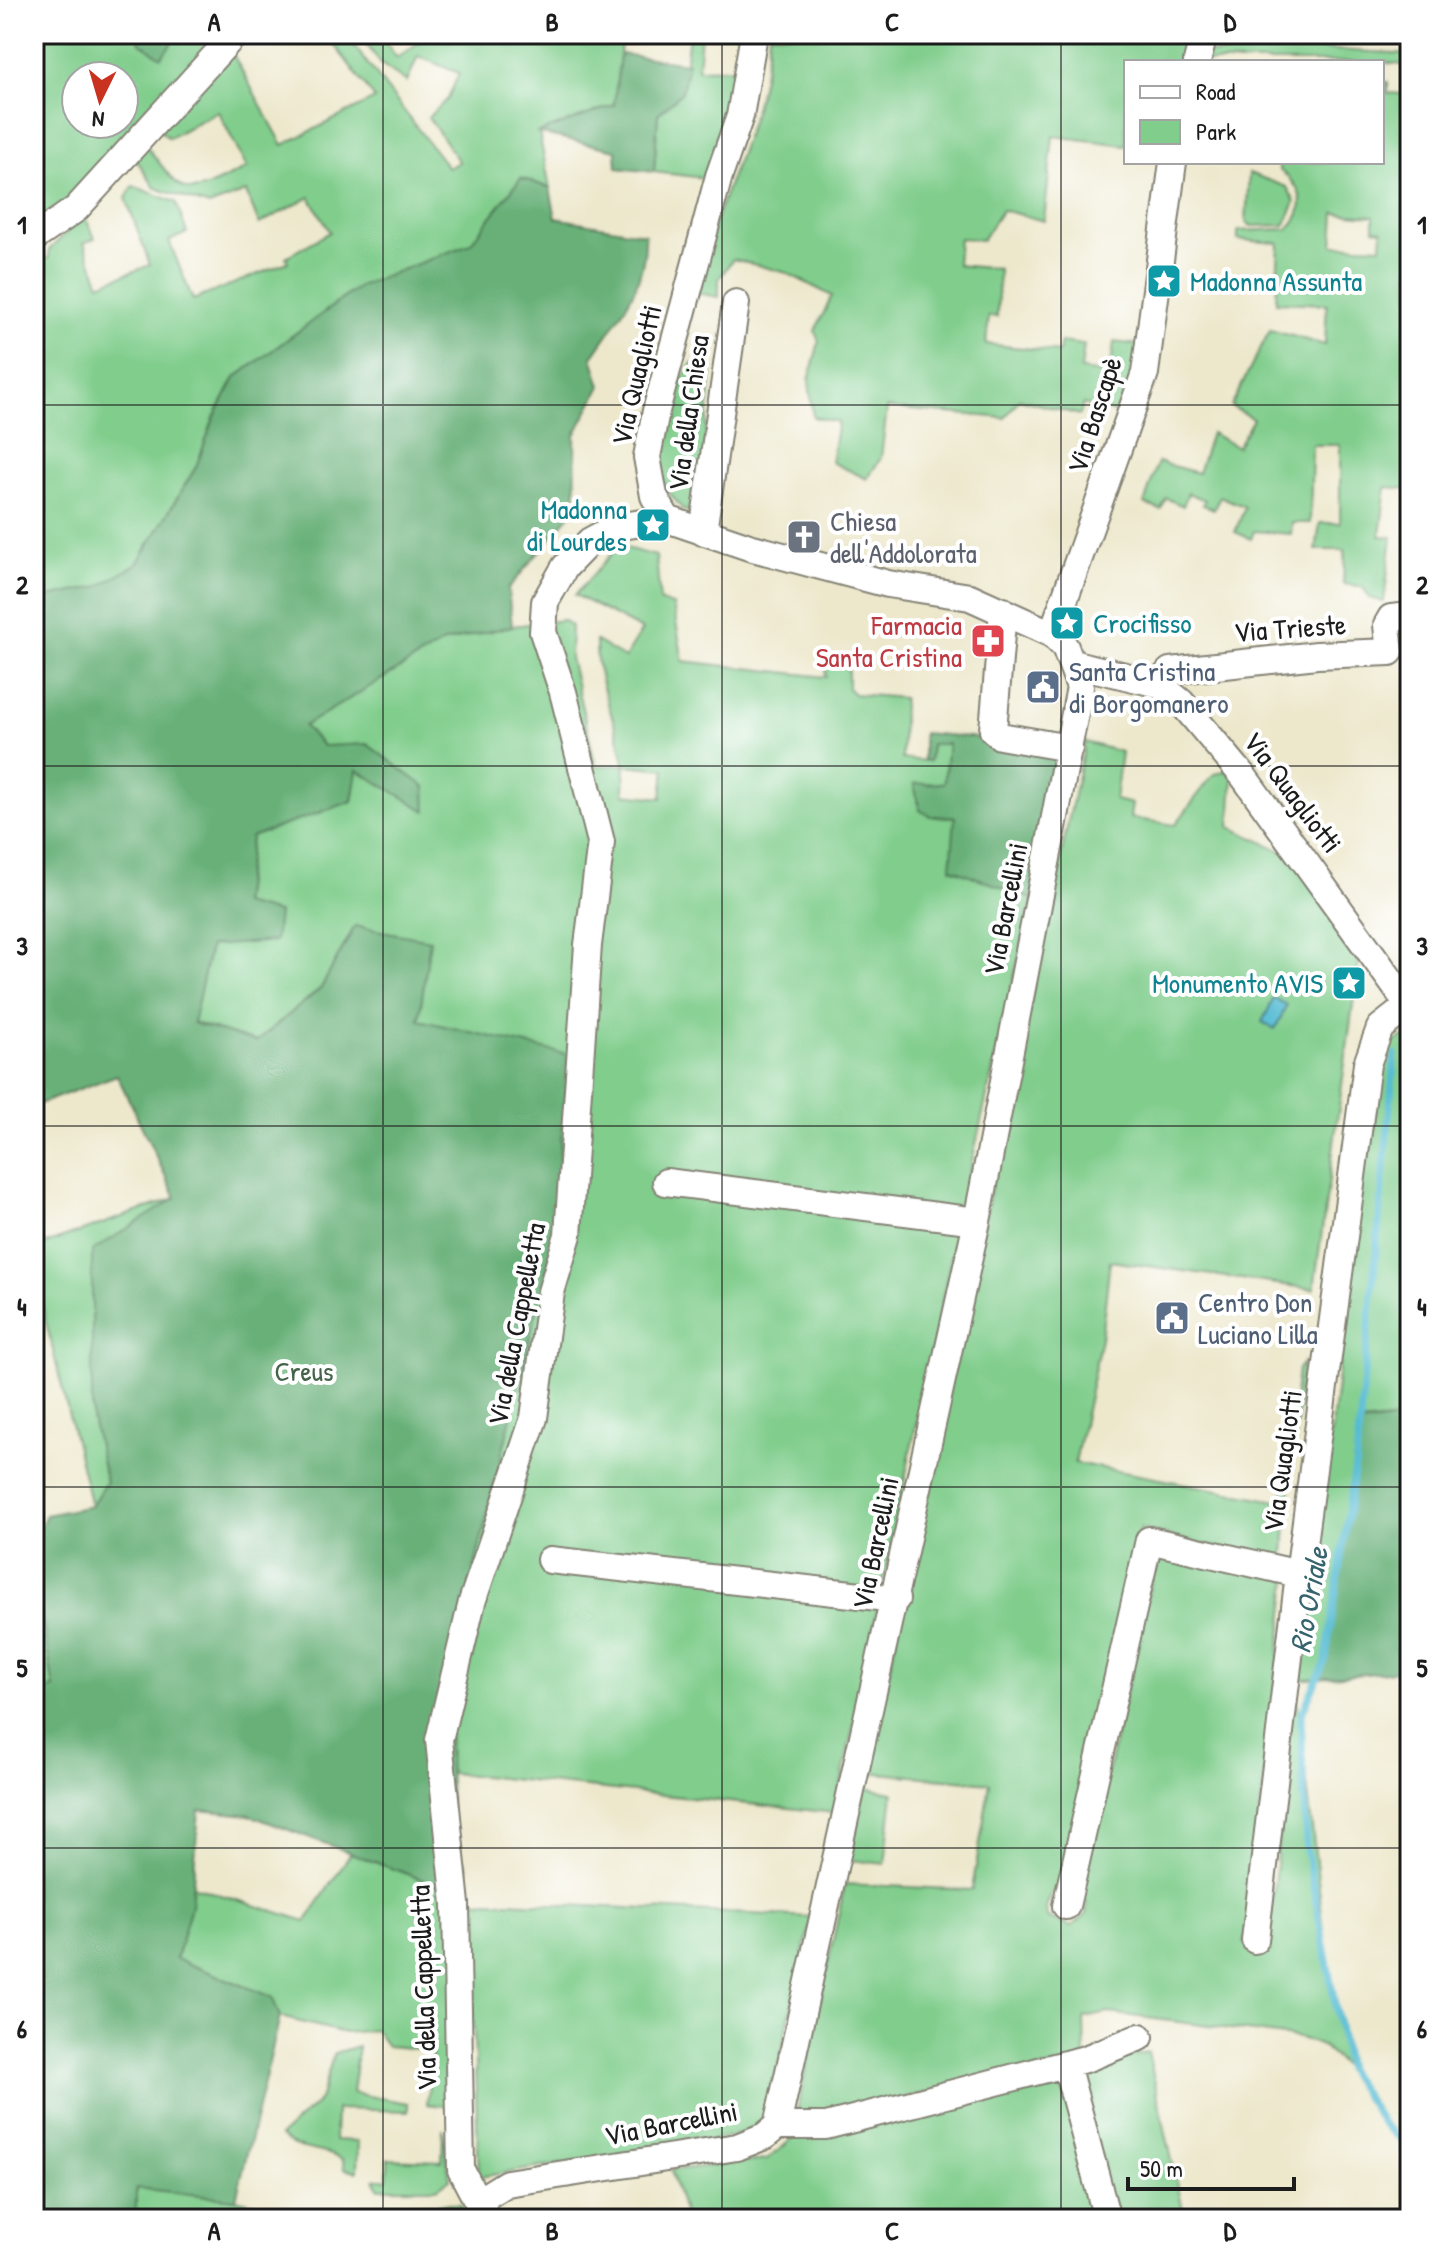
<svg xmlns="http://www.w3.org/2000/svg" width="1444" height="2253" font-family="'Patrick Hand',sans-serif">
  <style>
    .green { fill: #80cd8c; stroke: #4e7454; stroke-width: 2; fill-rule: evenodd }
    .forest { fill: #68b078; stroke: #42664a; stroke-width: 2 }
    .water { fill: #56bcd3; stroke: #396c78; stroke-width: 2 }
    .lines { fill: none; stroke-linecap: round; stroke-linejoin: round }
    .stream { stroke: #56bcd3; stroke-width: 7 }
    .minor-casing { stroke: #848274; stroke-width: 30 }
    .minor { stroke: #fff; stroke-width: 26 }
    .grid { fill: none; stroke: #1c1c1c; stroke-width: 2; stroke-opacity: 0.55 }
    .labels { text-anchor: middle; stroke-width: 8; stroke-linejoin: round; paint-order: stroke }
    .culture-label { font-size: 28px; fill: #0d838f; stroke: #fff; text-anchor: start }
    .street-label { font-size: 28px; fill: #1c1c1c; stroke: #fff }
    .worship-label { font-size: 28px; fill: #5b616d; stroke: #fff; text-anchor: start }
    .health-label { font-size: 28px; fill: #be3a42; stroke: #fff; text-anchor: end }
    .service-label { font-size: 28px; fill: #4e5e75; stroke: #fff; text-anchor: start }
    .park-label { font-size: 28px; fill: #446349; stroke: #fff }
    .water-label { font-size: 30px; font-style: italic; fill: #36646e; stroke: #fff }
    .neatline { fill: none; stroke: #1c1c1c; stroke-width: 3 }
    .grid-label { font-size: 26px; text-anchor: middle; font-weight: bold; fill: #1c1c1c }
  </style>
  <rect width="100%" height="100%" fill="#fff"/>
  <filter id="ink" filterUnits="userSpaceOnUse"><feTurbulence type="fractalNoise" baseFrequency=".0125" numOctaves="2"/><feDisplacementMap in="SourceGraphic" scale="16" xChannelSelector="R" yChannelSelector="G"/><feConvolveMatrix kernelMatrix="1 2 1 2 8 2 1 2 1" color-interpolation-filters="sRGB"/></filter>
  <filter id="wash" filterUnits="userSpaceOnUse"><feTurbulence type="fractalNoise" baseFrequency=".006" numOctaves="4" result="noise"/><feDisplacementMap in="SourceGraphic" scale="32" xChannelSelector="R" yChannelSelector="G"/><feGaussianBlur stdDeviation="1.8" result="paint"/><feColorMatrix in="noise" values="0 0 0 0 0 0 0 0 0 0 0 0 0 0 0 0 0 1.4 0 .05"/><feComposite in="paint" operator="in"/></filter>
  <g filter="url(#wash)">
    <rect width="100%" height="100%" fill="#ede8cc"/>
    <path class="green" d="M34,34H219L65,207L34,229ZM76,76H124V124H76Z
      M326,34H345L448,168L459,162L428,117L448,99L459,73L418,56L407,82L381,64L359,34L384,40L397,58L430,34H632L631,45H621L614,105L539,133L550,188L521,178L470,244L360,286L235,378L214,418L196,467L137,564L98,587L34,600V262L49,258V250L84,215L95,238L84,243L100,284L150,265L126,198L133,186L176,202L187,233L169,241L193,300L288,262L286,257L330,232L310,197L259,224L246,192L209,206L155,188L136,159L144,143C189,201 181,200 247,168L218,111L169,138L159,130L231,51L283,145L375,99Z
      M689,34H701L698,69L738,68L712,179L654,172L658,114L682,92Z
      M769,34H1195L1188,62H1126V145L1053,136L1044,221L1002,210L982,240L959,238L957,265L999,269L997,317L989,316L986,344L1059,352L1061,342L1084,345L1081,370L1110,374L1114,342L1140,345L1130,417L1083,404L1080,415L1019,399L1005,418L887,408L881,458L867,479L831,462L838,422L813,417L809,380L819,342L815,331L832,296L787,273L733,259L719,279V297L696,293C702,269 707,245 715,222C736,161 765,99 769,34Z
      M1238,34H1410V45Z
      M1244,45L1410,54V66L1382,62H1206L1208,53H1243Z
      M1382,82H1388V93L1405,94L1406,86L1410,87V489L1386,487L1380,536L1392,537L1384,602L1369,598L1363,587L1343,584L1345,550H1316L1320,523H1340V445H1312L1310,523H1292L1291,534L1254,531L1251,539L1235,532L1245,507L1220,496L1214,509L1203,505L1205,500L1188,493L1183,506L1166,498L1161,510L1144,504L1158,462L1198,473L1211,433L1237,447L1253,419L1231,406L1270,330L1325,345L1327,304L1276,302L1279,243L1238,240V231L1288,229C1310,208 1302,186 1279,170V163L1237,162H1382ZM1335,213L1374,216V229L1382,230L1381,247L1333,245Z
      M1249,173L1287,187L1295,202L1285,225L1251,226L1246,221Z
      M692,363L712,368L699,513L683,510C678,503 671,496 667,489C647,453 670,394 692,363Z
      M618,546L656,556L660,602L673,605L683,661L826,677L824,660L848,666V688L854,694L903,698L902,759L929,761L931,744L948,743L944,783L931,816L955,817L1032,899L962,1205L835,1813L443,1772L470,1586L559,1219L560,1151L418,1020L355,926L321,988L256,1042L193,1023L210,946L242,904L251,837L352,801L357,770L425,810L323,746L303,726L444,642L512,626L563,620L571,626L570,658L596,766L624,765C619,723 595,684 596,641L625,658L642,630L575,595ZM625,765L665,769L662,798L624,794Z
      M1085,742L1121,752L1115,800L1132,804L1130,818L1175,825L1213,775L1226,770L1233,777L1230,827L1299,859L1362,939L1314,1289L1110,1261L1101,1338L1075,1463L1282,1502L1298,1369L1303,1363L1283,1563L1140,1529L1061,1888L1053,1890L1046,1907L1047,1918L1071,1927L1086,1914L1087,1903L1080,1894L1158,1551L1288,1580L1244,1943L1268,1947L1304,1576L1332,1426L1373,1076C1379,1054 1386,1040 1410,1036V1418L1359,1423L1326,1659L1318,1678L1295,1680L1330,1983L1347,2069L1324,2047L1300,2038L1109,2013L1084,2018L1085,2059L810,2118L796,2115L845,1884L972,1890L990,1783L868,1772Z
      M176,1198L92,1418L106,1482L91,1506L34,1273V1248Z
      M34,1571L54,1688L34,1693Z
      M865,1788L893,1793L885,1864L849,1860Z
      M351,1853L442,1887L465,1900L812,1917L768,2110L755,2128L731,2137L479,2177L474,2033L464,1900L452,2107L427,2104L432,2050L387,2046L375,2030L345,2033L280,2017L272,1997L176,1959L192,1886L306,1921Z
      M358,2046L352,2093L408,2103V2111L336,2109L335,2140L358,2141L357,2171L344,2169L343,2160C322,2147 298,2153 280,2136L320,2100L334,2053Z
      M1148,2052L1185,2219H1114L1072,2069Z
      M1058,2072L1100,2219H685L671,2170L767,2160L793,2138Z
      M443,2128L450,2179L437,2188H379L374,2179H387L388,2159L442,2161Z
      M135,2188L236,2199L317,2219H136Z
      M402,2204H460L471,2219H399Z"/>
    <path class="forest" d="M138,34H179L161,57L140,43Z
      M620,54L688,63L682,92L658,114L654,172L617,168L616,150L538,133L614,105Z
      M521,178L550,188L556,218L645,234C647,285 620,316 592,357L601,386L575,435L576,508L508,589L512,626L444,642L304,726L323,746L367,744L425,787L426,811L357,770L352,801L251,837L242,904L278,913L275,941L210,946L193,1023L256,1042L321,988L355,926L430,940L419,1020L570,1055L560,1151L559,1219L470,1586L449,1691L450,1834L467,1866L465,1900L442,1887L249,1815L199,1810L191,1906L176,1959L272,1997L280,2017L236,2199L136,2188V2219H34V1693L54,1688L34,1571V1539L46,1515L91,1506L106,1482L92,1418V1251L176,1198L117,1075L34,1106V600L98,587L137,564L196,467L214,418L235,378L360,286L470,244Z
      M923,733L1004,740L1064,752L1032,899L951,868L955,817L930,816L920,810L914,784L944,783L948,744H931L929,761L923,760Z
      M1410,1418V1670L1318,1678L1326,1659L1359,1424Z"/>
    <path class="water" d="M1274,998L1287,1005L1275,1029L1262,1022Z"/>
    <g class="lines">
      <path class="stream" d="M1395,1054L1356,1460L1326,1659L1301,1715L1306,1848L1347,2069L1383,2124L1403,2142L1410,2176"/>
    </g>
  </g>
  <g filter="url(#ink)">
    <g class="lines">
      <defs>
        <path id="minor" d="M754,34L740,116L719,176L656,411L647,457L654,496L667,519L749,547L888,584L970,597L1052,634L1065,647L1071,663L1159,684L1181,702L1244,777L1410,1007
          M1197,62L1204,34
          M34,238L76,209L235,34
          M703,532L736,303
          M1003,611L993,730L1000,736L1069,748
          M1052,634L1145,373L1173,162
          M1159,684L1170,671L1317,655L1390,652L1387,625L1391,618L1410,616
          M666,1182L977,1221
          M550,1560L896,1599
          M1066,1906L1149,1540L1299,1574
          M1255,1940L1299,1574L1367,1064L1380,1028L1408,1006
          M1066,2064L1107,2219
          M777,2126H826L1085,2059L1140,2037
          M481,2208L461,2170L456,1904L439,1740L472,1602L534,1418L551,1292L568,1235L588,945L601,842L563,692L543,632L545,602L565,567L590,541L616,527L667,519
          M477,2219L486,2196L507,2183L737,2147L765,2136L777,2126L977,1221L1080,687L1071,663"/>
      </defs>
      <use href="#minor" class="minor-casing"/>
      <use href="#minor" class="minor"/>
    </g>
  </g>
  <path class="grid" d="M383,34V2219M722,34V2219M1061,34V2219M34,405H1410M34,766H1410M34,1126H1410M34,1487H1410M34,1848H1410"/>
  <defs>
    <symbol id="sight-square" viewBox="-11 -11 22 22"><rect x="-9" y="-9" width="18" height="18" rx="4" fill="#0f9aa8" stroke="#fff"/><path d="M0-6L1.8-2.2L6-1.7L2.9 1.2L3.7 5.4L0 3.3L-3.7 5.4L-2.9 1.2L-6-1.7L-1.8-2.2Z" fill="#fff"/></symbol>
    <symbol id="church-square" viewBox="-11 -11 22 22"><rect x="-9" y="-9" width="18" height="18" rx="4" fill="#6b7280" stroke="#fff"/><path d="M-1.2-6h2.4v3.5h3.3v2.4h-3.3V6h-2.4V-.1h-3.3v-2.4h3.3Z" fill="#fff"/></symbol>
    <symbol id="pharmacy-square" viewBox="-11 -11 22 22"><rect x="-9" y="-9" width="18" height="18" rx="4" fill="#e0444e" stroke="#fff"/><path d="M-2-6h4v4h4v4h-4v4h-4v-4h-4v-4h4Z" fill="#fff"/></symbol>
    <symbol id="civic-square" viewBox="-11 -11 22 22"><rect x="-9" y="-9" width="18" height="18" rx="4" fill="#5c6f8a" stroke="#fff"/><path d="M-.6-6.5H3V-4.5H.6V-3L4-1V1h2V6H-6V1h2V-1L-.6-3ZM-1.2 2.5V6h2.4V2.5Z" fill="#fff"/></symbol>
  </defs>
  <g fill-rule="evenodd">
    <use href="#sight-square" x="1144" y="261" width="40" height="40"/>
    <use href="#sight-square" x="633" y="505" width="40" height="40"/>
    <use href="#church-square" x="784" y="517" width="40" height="40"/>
    <use href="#sight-square" x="1047" y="603" width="40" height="40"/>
    <use href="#pharmacy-square" x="968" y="621" width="40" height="40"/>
    <use href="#civic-square" x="1023" y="667" width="40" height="40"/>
    <use href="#sight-square" x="1329" y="963" width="40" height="40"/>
    <use href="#civic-square" x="1152" y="1298" width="40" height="40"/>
  </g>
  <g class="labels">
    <g class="culture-label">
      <text x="1190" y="291">Madonna Assunta</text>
      <text x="627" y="519" text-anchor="end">Madonna<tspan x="627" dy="32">di Lourdes</tspan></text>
      <text x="1093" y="633">Crocifisso</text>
      <text x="1323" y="993" text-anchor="end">Monumento AVIS</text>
    </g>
    <g class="street-label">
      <text transform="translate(636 375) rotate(-77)" y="10">Via Quagliotti</text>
      <text transform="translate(688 413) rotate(-82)" y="10">Via della Chiesa</text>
      <text transform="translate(1094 415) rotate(-72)" y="10">Via Bascapè</text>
      <text transform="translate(1290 628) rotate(-4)" y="10">Via Trieste</text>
      <text transform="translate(1293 792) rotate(53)" y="10">Via Quagliotti</text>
      <text transform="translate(1005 909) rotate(-79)" y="10">Via Barcellini</text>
      <text transform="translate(516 1324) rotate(-79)" y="10">Via della Cappelletta</text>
      <text transform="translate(1282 1461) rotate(-82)" y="10">Via Quagliotti</text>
      <text transform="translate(875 1543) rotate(-78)" y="10">Via Barcellini</text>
      <text transform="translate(423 1988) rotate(-92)" y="10">Via della Cappelletta</text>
      <text transform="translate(671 2123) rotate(-11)" y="10">Via Barcellini</text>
    </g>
    <g class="worship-label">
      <text x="830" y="531">Chiesa<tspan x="830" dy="32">dell'Addolorata</tspan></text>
    </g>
    <g class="health-label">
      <text x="962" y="635">Farmacia<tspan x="962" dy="32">Santa Cristina</tspan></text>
    </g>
    <g class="service-label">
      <text x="1069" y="681">Santa Cristina<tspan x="1069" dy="32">di Borgomanero</tspan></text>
      <text x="1198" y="1312">Centro Don<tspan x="1198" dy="32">Luciano Lilla</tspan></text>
    </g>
    <g class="park-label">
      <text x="304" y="1381">Creus</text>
    </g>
    <g class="water-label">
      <text transform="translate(1309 1600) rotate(-80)" y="10">Rio Oriale</text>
    </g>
  </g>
  <rect width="1444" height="2253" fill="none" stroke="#fff" stroke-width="88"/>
  <rect x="1124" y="60" width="260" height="104" fill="#ffffff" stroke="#a4a4a4" stroke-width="2"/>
  <rect x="1140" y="86" width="40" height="12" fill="#ffffff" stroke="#a4a4a4" stroke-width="2"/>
  <text x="1196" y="100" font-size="24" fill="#1c1c1c">Road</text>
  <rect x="1140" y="120" width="40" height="24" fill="#80cd8c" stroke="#a4a4a4" stroke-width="2"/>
  <text x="1196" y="140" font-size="24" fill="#1c1c1c">Park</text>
  <g transform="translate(100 100) rotate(185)"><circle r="38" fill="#ffffff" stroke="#a4a4a4" stroke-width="2"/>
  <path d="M0-6L14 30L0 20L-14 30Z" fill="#c8321e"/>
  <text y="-12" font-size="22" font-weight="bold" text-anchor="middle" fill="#1c1c1c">N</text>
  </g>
  <path d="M1128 2177v12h166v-12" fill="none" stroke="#1c1c1c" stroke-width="4"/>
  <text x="1140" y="2177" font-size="24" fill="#1c1c1c" stroke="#ffffff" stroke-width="6" paint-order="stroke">50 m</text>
  <rect x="44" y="44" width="1356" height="2165" class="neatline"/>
  <g class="grid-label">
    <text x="214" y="31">A</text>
    <text x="552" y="31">B</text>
    <text x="892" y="31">C</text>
    <text x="1230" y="31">D</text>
    <text x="22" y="234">1</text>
    <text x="1422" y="234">1</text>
    <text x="22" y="594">2</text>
    <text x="1422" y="594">2</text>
    <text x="22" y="955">3</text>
    <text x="1422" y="955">3</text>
    <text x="22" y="1316">4</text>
    <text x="1422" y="1316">4</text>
    <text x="22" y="1677">5</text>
    <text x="1422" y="1677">5</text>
    <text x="22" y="2038">6</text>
    <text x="1422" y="2038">6</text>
    <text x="214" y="2240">A</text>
    <text x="552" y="2240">B</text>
    <text x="892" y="2240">C</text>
    <text x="1230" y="2240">D</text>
  </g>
</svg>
